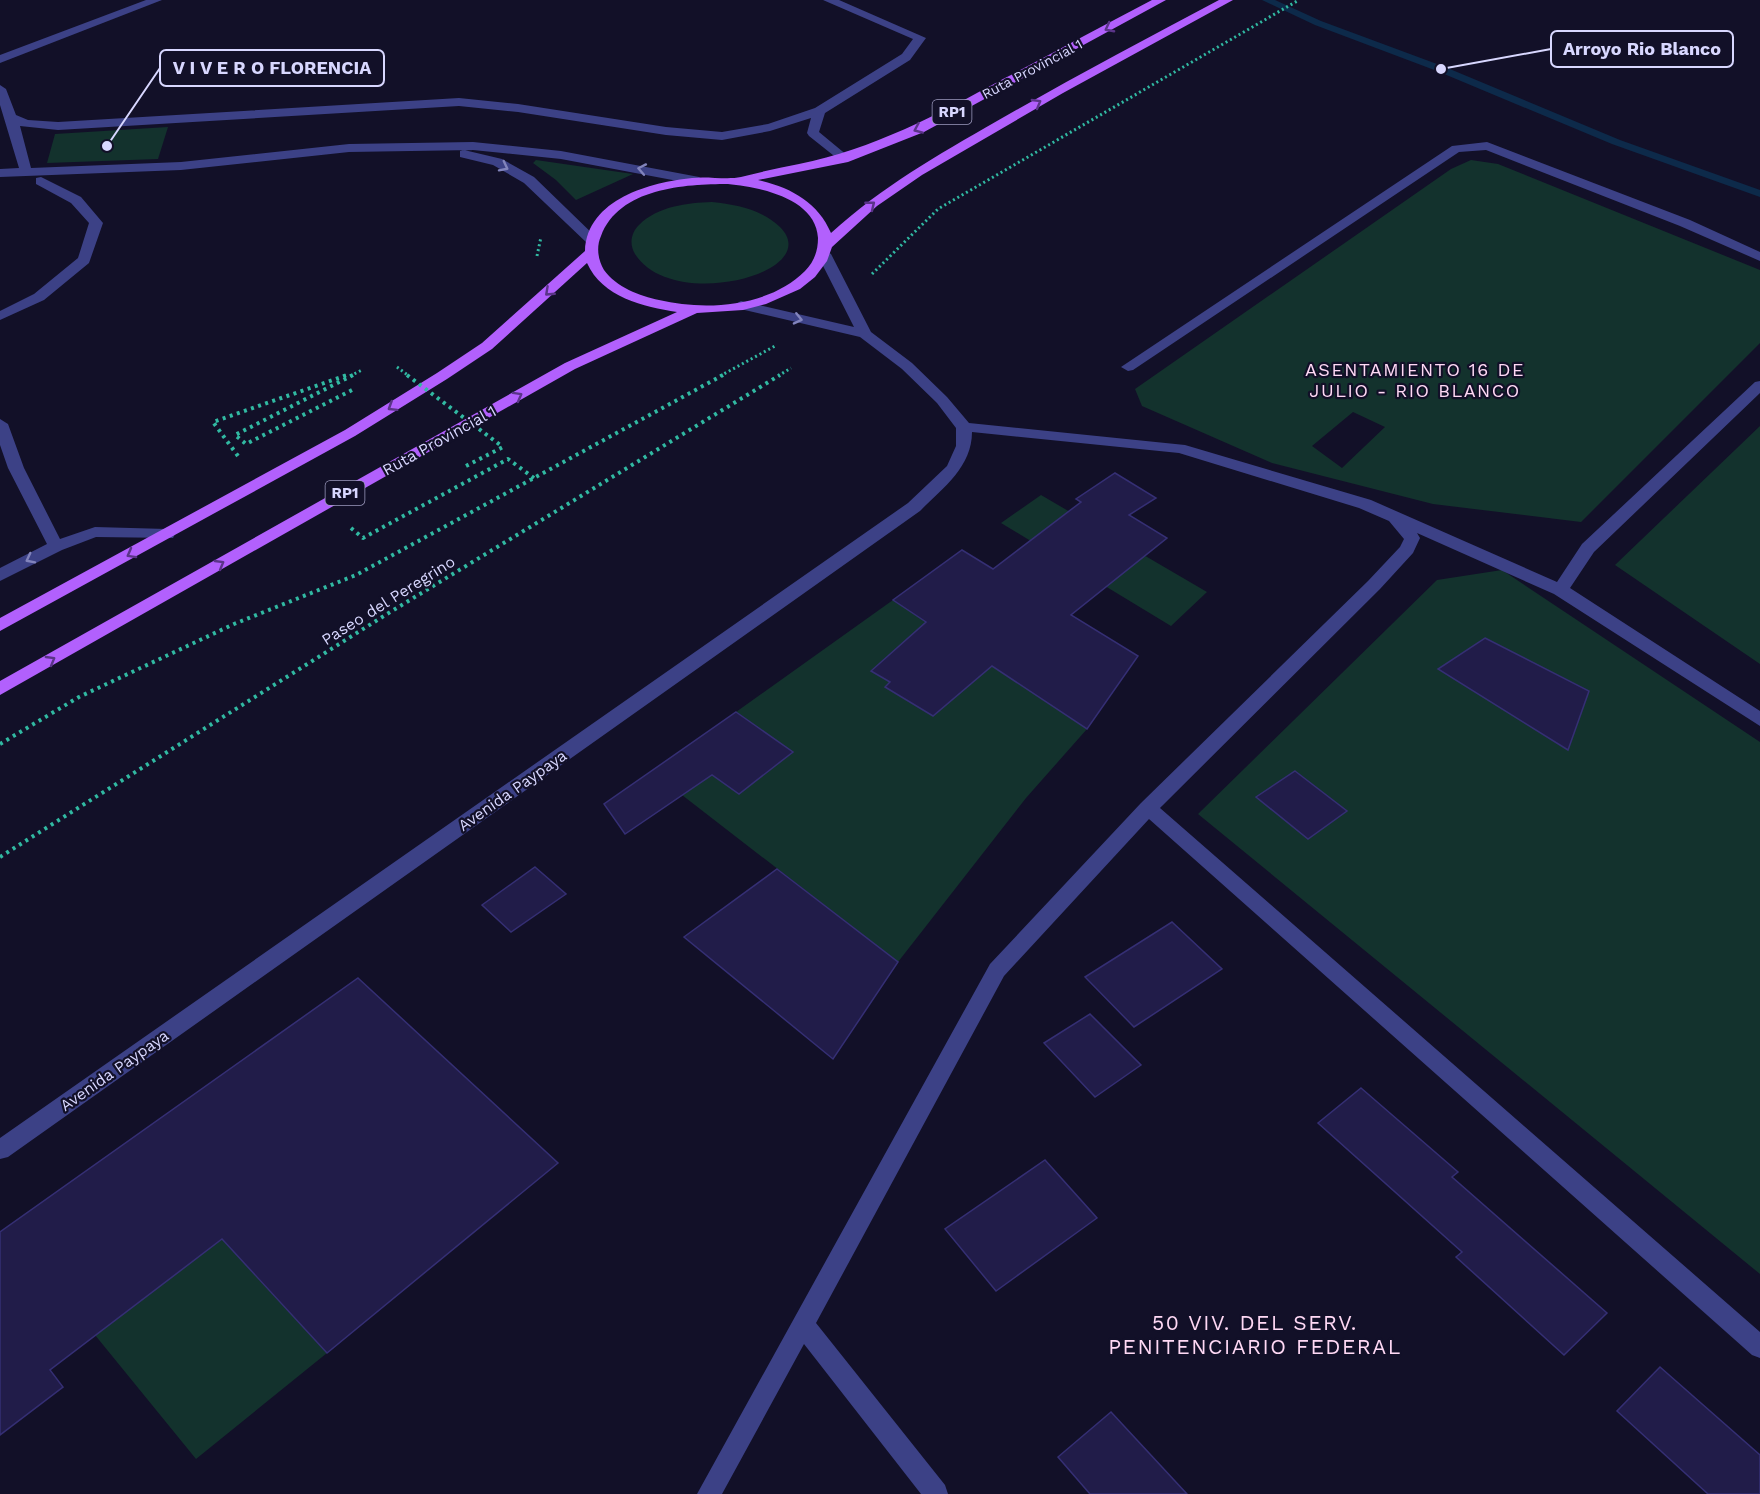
<svg xmlns="http://www.w3.org/2000/svg" width="1760" height="1494" font-family="'Work Sans',sans-serif">
  <style>
    .green { fill: #13322d; fill-rule: evenodd }
    .lines { fill: none; stroke-linecap: round; stroke-linejoin: round }
    .stream { fill: #0d2a4a; fill-rule: evenodd }
    .building { fill: #211c49; stroke: #352f74; stroke-width: 1.5 }
    .path-far1 { stroke: #31b9a2; stroke-width: 3; stroke-dasharray: 2 3; stroke-linecap: butt }
    .path { stroke: #31b9a2; stroke-width: 4; stroke-dasharray: 3 4.5; stroke-linecap: butt }
    .minor { fill: #3c4186; fill-rule: evenodd }
    .major { fill: #b260fd; fill-rule: evenodd }
    .path-bridge-far1 { stroke: #31b9a2; stroke-width: 3; stroke-dasharray: 2 3; stroke-linecap: butt }
    .path-bridge { stroke: #31b9a2; stroke-width: 4; stroke-dasharray: 3 4.5; stroke-linecap: butt }
    .oneway { stroke: #5a3488 }
    .oneway2 { stroke: #8284bc }
    .labels { text-anchor: middle; stroke-width: 4.5; stroke-linejoin: round; paint-order: stroke }
    .far-street-label { font-size: 14px; fill: #d8d7ff; stroke: #121028 }
    .shield { fill: #121028; stroke: #9d9bbe; stroke-width: 1.5 }
    .shield-label { font-size: 15px; font-weight: bold; fill: #d8d7ff }
    .street-label { font-size: 16px; fill: #d8d7ff; stroke: #121028 }
    .neighbourhood-label { font-size: 18px; letter-spacing: 1.5px; fill: #ffd9f5; stroke: #121028 }
    .near-neighbourhood-label { font-size: 21px; letter-spacing: 1.5px; fill: #ffd9f5; stroke: #121028 }
    .leader { fill: none; stroke: #d8d7ff; stroke-width: 2 }
    .callout-dot { fill: #d8d7ff; stroke: #121028; stroke-width: 2 }
    .callout { fill: #121028; stroke: #d8d7ff; stroke-width: 2 }
    .callout-label { font-size: 18px; text-anchor: middle; font-weight: bold; fill: #d8d7ff }
  </style>
  <rect width="100%" height="100%" fill="#121028"/>
  <path class="green" d="M168,127L158,159L47,163L55,134Z
    M536,160L633,174L576,200L556,180L533,163Z
    M1471,160L1498,164L1760,270V343L1581,522L1433,504L1272,463L1142,406L1135,389L1451,169ZM1353,412L1385,427L1342,468L1312,446Z
    M712,202C737,205 761,209 780,227C826,273 672,313 635,254C629,244 631,233 639,225C658,206 687,203 712,202Z
    M1760,426V664L1615,565Z
    M1041,495L1207,592L1171,626L1001,523Z
    M1502,570L1760,742V1274L1198,814L1437,580Z
    M893,600L1087,729L1026,798L898,962L682,795L712,775L739,794L792,753L736,712Z
    M222,1239L327,1353L196,1459L95,1335Z"/>
  <g class="lines">
    <path class="stream" d="M1262,0H1275L1321,21L1445,67L1620,140L1760,190V197L1612,144L1437,71L1315,25Z"/>
  </g>
  <path class="building" d="M1115,473L1156,498L1129,515L1167,538L1071,615L1138,656L1087,729L992,666L933,716L885,687L890,682L871,671L926,622L893,600L962,550L993,569L1081,502L1076,499Z
    M1485,638L1589,691L1568,750L1438,669Z
    M736,712L793,752L739,794L712,775L625,834L604,804Z
    M1295,771L1347,811L1308,839L1256,797Z
    M535,867L566,894L511,932L482,905Z
    M777,869L898,962L833,1059L684,937Z
    M1172,922L1222,969L1134,1027L1085,977Z
    M358,978L558,1163L327,1353L222,1239L50,1370L63,1387L0,1435V1232Z
    M1090,1014L1141,1065L1095,1097L1044,1043Z
    M1361,1088L1458,1172L1452,1177L1607,1313L1564,1355L1456,1257L1462,1252L1318,1123Z
    M1045,1160L1097,1218L996,1291L945,1229Z
    M1660,1367L1760,1455V1494H1708L1617,1411Z
    M1111,1412L1187,1494H1090L1058,1457Z"/>
  <g class="lines">
    <path class="path-far1" d="M537,256L541,237
      M872,274L938,209L1299,0
      M344,376L347,375
      M350,376L362,370
      M720,376L775,346
      M778,376L791,368"/>
    <path class="path" d="M353,375L235,435L246,444L356,388
      M238,456L213,422L347,375
      M466,466L503,447
      M351,528L363,538L508,459L534,478
      M0,744L79,697L234,624L356,575L723,375
      M0,857L387,614L780,375"/>
    <path class="minor" d="M146,0H162L0,63V55Z
      M823,0H839L926,38L910,60L825,113L819,132L848,156L849,159L843,163L809,136L807,133L811,118L770,131L722,140L666,135L518,112L459,106L58,130L20,126L31,168L181,162L349,144L473,142L561,151L699,177L705,181L699,185L561,159L473,150L349,152L181,170L0,177V169L19,168L0,105V85L6,89L16,115L28,120L58,122L459,98L518,104L666,127L722,132L768,124L815,108L902,54L913,39Z
      M1487,142L1690,220L1760,252V261L1680,226L1486,150L1459,152L1133,370L1128,371L1121,367L1452,146Z
      M464,150L502,159L534,177L599,240L592,244L587,243L524,183L493,165L460,157V151Z
      M41,177L81,197L103,223L89,263L44,300L0,320V311L34,294L78,258L89,223L71,203L36,184V178Z
      M824,250L831,254L871,332L912,363L947,397L969,423L1185,445L1371,500L1557,582L1582,544L1755,382L1760,381V393L1594,552L1570,588L1760,711V726L1554,594L1417,533L1420,538L1413,553L1380,589L1160,808L1760,1332V1358L1752,1355L1149,819L1004,976L816,1323L945,1485L948,1494H921L804,1344L722,1494H697L990,964L1141,803L1368,581L1400,547L1404,539L1389,521L1359,508L1179,453L972,432C972,467 943,488 920,511L8,1157L0,1159V1138L908,503L947,466L956,446V428L937,403L902,369L860,337L736,308L734,305L741,301L854,327L817,254Z
      M0,419L8,424L24,468L60,539L95,527L167,529L173,530L175,534L173,538L96,537L62,550L0,581V568L47,544L8,468L0,445Z"/>
    <path class="major" d="M1152,0H1166L924,132L848,162L758,180C790,187 818,202 831,233C883,186 936,156 997,121C1070,79 1144,40 1219,0H1233L1063,93L922,175L877,206L832,247L827,261L815,277L800,289L766,304L743,310L697,313L575,369L0,695V681L565,363L677,312C644,307 602,297 587,263L492,349L447,379L355,436L0,631V618L345,430L437,373L482,343L585,251C587,199 651,182 692,178C707,176 727,180 741,177C760,172 779,168 799,164C873,149 937,115 1003,79C1053,53 1102,26 1152,0ZM728,184C759,187 816,198 818,238C818,251 814,262 805,271C769,307 706,311 659,300C640,296 616,287 604,270C598,260 596,247 601,236C619,188 685,184 728,184Z"/>
    <path class="path-bridge-far1" d="M397,367L409,376"/>
    <path class="path-bridge" d="M407,375L503,447"/>
  </g>
  <defs><path id="oneway-chevron" d="M-2-3.5L2.5 0L-2 3.5" fill="none" stroke-width="1.6" stroke-linecap="round" stroke-linejoin="round" transform="scale(1.5)"/></defs>
  <g class="oneway">
    <use href="#oneway-chevron" transform="translate(1109 28) rotate(152)"/>
    <use href="#oneway-chevron" transform="translate(1037 103) rotate(-30)"/>
    <use href="#oneway-chevron" transform="translate(918 129) rotate(156)"/>
    <use href="#oneway-chevron" transform="translate(871 205) rotate(-39)"/>
    <use href="#oneway-chevron" transform="translate(549 292) rotate(137)"/>
    <use href="#oneway-chevron" transform="translate(518 396) rotate(-29)"/>
    <use href="#oneway-chevron" transform="translate(392 407) rotate(148)"/>
    <use href="#oneway-chevron" transform="translate(131 554) rotate(151)"/>
    <use href="#oneway-chevron" transform="translate(220 564) rotate(-30)"/>
    <use href="#oneway-chevron" transform="translate(51 660) rotate(-30)"/>
  </g>
  <g class="oneway2">
    <use href="#oneway-chevron" transform="translate(504 167) rotate(27)"/>
    <use href="#oneway-chevron" transform="translate(642 169) rotate(-169)"/>
    <use href="#oneway-chevron" transform="translate(798 319) rotate(13)"/>
    <use href="#oneway-chevron" transform="translate(30 559) rotate(153)"/>
  </g>
  <g class="labels">
    <g class="far-street-label">
      <text transform="translate(1032 69) rotate(-28)" y="5">Ruta Provincial 1</text>
    </g>
    <g class="shield">
      <rect x="932.5" y="100" width="39" height="24" rx="4.5"/>
      <rect x="325.5" y="481" width="39" height="24" rx="4.5"/>
    </g>
    <g class="shield-label">
      <text x="952" y="117">RP1</text>
      <text x="345" y="498">RP1</text>
    </g>
    <g class="street-label">
      <text transform="translate(439 440) rotate(-29)" y="6">Ruta Provincial 1</text>
      <text transform="translate(388 600) rotate(-32)" y="6">Paseo del Peregrino</text>
      <text transform="translate(512 790) rotate(-35)" y="6">Avenida Paypaya</text>
      <text transform="translate(114 1070) rotate(-35)" y="6">Avenida Paypaya</text>
    </g>
    <g class="neighbourhood-label">
      <text x="1415" y="376">ASENTAMIENTO 16 DE<tspan x="1415" dy="21">JULIO - RIO BLANCO</tspan></text>
    </g>
    <g class="near-neighbourhood-label">
      <text x="1255" y="1330">50 VIV. DEL SERV.<tspan x="1255" dy="24">PENITENCIARIO FEDERAL</tspan></text>
    </g>
  </g>
  <path class="leader" d="M1441 69L1551 49M107 146L160 68"/>
  <g class="callout-dot">
    <circle cx="1441" cy="69" r="6"/>
    <circle cx="107" cy="146" r="6"/>
  </g>
  <g class="callout">
    <rect x="1551" y="31" width="182" height="36" rx="6"/>
    <rect x="160" y="50" width="224" height="36" rx="6"/>
  </g>
  <g class="callout-label">
    <text x="1642" y="55">Arroyo Rio Blanco</text>
    <text x="272" y="74">V I V E R O FLORENCIA</text>
  </g>
</svg>
